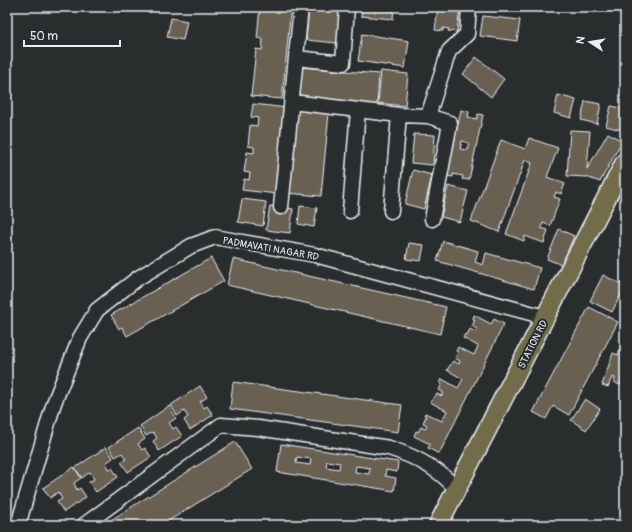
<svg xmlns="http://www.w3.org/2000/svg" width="632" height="532" font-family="Pangolin,sans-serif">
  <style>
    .building { fill: #696051; stroke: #e8f1f8; fill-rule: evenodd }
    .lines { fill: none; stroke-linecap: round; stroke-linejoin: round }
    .minor-casing { stroke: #e8f1f8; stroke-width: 17 }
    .major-casing { stroke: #e8f1f8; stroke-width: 21 }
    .minor { stroke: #2a2d2e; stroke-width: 14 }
    .major { stroke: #736c4b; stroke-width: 18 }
    .labels { text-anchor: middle; stroke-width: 4; stroke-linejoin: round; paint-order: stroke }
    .street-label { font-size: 10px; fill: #e8f1f8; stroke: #2a2d2e }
  </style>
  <rect width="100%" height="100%" fill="#2a2d2e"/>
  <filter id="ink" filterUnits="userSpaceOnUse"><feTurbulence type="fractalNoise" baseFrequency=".025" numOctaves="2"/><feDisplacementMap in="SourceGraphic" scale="8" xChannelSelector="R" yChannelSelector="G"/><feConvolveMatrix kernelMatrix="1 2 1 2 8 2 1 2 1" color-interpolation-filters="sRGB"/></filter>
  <g filter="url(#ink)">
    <path class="building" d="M260,7H291L282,99L251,96L256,49L262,50L263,39L257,38Z
      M309,7H340L337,43L306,40Z
      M362,7H394L393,19L361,16Z
      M438,7L452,8V7H460L457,32L448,31L449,29L443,28V31L435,30Z
      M483,16L520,20L517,41L480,36Z
      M171,18L187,21L183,40L167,37Z
      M362,34L409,41L405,68L358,61Z
      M476,57L504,79L491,97L463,74Z
      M299,67L379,74L377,105L296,98Z
      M381,71L408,74L405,106L378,103Z
      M558,95L576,100L571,118L554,113Z
      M585,101L601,104L597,124L581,120Z
      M253,104L287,108L277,194L242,190L244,179L249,180L250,173L244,172L247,152L254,153V147L248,146L250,125L257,126L258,118L251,117Z
      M611,106L625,109V131L606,126Z
      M294,109L329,113L321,196L286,193Z
      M461,110L469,112L468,117L477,119L478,114L483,115L469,180L462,179L463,176L453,174V177L447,176ZM462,141L469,143L468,150L460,149Z
      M570,130L590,131L587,169L608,133L622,141L600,182L586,177L567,176Z
      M414,134L435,135L433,165L411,163Z
      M529,138L558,148L547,177L565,184L561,194L556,192L554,197L560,199L550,226L543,223L541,228L548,230L544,243L525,236L524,241L506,234L532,163L525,160L499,232L471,221L501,140L525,149Z
      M413,170L432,175L424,209L405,204Z
      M448,186L468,191L460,222L441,217Z
      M242,199L266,202L263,226L238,222Z
      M270,206L293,209L290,233L266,230Z
      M300,206L317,208L314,227L298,224Z
      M559,229L574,236L562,265L547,259Z
      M443,241L478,251L475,262L483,265L486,253L540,268L534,289L437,261Z
      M409,243L424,245L421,261L406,259Z
      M211,258L224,281L127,336L122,327L119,329L111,315Z
      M233,259L446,307L440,334L227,285Z
      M603,275L625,286L612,312L590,301Z
      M589,307L618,322L569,415L553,406L546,419L533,412Z
      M474,315L491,324L494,319L504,324L439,454L428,448L430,444L414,436L416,431L418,432L421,427L425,429L427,425L423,423L426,416L424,415L425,413L442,421L447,411L430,402L437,394L442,396L443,392L439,390L442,384L440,383L442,379L458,388L463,379L447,370L453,361L459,364L460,361L455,358L458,352L456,351L458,347L474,355L478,346L463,338L465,334L467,335L470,329L475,332L477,329L472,326L475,320L473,319Z
      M625,333V371L620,385L614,382L615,378L612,377L608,387L602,385L613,353L618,355Z
      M233,382L402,405L398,432L230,409Z
      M200,386L207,397L200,402L204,408L207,406L213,415L190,430L184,420L188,417L184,411L177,416L171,405Z
      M585,399L600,409L586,430L571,420Z
      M169,406L176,418L169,423L173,429L176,427L182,436L159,451L153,441L157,438L153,432L146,436L140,426Z
      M138,428L145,439L138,444L142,450L145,448L151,457L128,472L121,462L126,459L122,453L115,457L109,447Z
      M235,442L252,469L162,525H114L111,520Z
      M281,444L398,462L397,472L386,470L385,476L396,478L394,491L277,472ZM297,457L311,459L310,465L296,463ZM327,461L340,463L339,469L326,467ZM356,466L370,468L369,474L355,472Z
      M106,447L113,458L106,463L109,469L112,468L118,477L96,492L89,482L94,479L90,472L82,478L75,468Z
      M74,467L81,478L74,483L77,490L80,488L86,497L64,512L57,502L62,499L58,492L50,498L43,488Z"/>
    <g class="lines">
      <defs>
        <path id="minor" d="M296,58L343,63L347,7
          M292,102L399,115L428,116L449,51L467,34L469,7
          M428,116L450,123L432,219
          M281,207L301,7
          M350,211L358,110
          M391,211L399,115
          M18,525L54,403L80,338L97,310L138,278L191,246L215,237L315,255L545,317
          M84,525L221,425L258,428L389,448C414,456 440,469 457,490"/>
        <path id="major" d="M438,525L625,162"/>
      </defs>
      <use href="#minor" class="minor-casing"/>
      <use href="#major" class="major-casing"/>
      <use href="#minor" class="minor"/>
      <use href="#major" class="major"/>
    </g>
  </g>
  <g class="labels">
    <g class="street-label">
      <text transform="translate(271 248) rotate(10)" y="4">PADMAVATI NAGAR RD</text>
      <text transform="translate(532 344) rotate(-63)" y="4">STATION RD</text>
    </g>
  </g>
  <rect width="632" height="532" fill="none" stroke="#2a2d2e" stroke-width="24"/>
  <rect x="12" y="12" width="608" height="508" fill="none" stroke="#e8f1f8" stroke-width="1.5" filter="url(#ink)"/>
  <g transform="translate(590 42) rotate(282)" stroke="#2a2d2e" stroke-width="3" paint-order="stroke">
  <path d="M0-3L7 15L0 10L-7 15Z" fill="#e8f1f8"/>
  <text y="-6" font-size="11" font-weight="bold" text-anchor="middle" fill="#e8f1f8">N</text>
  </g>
  <path d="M24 40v6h96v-6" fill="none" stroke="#e8f1f8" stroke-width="2"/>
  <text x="30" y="40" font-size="12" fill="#e8f1f8" stroke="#2a2d2e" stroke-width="3" paint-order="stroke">50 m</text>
</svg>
